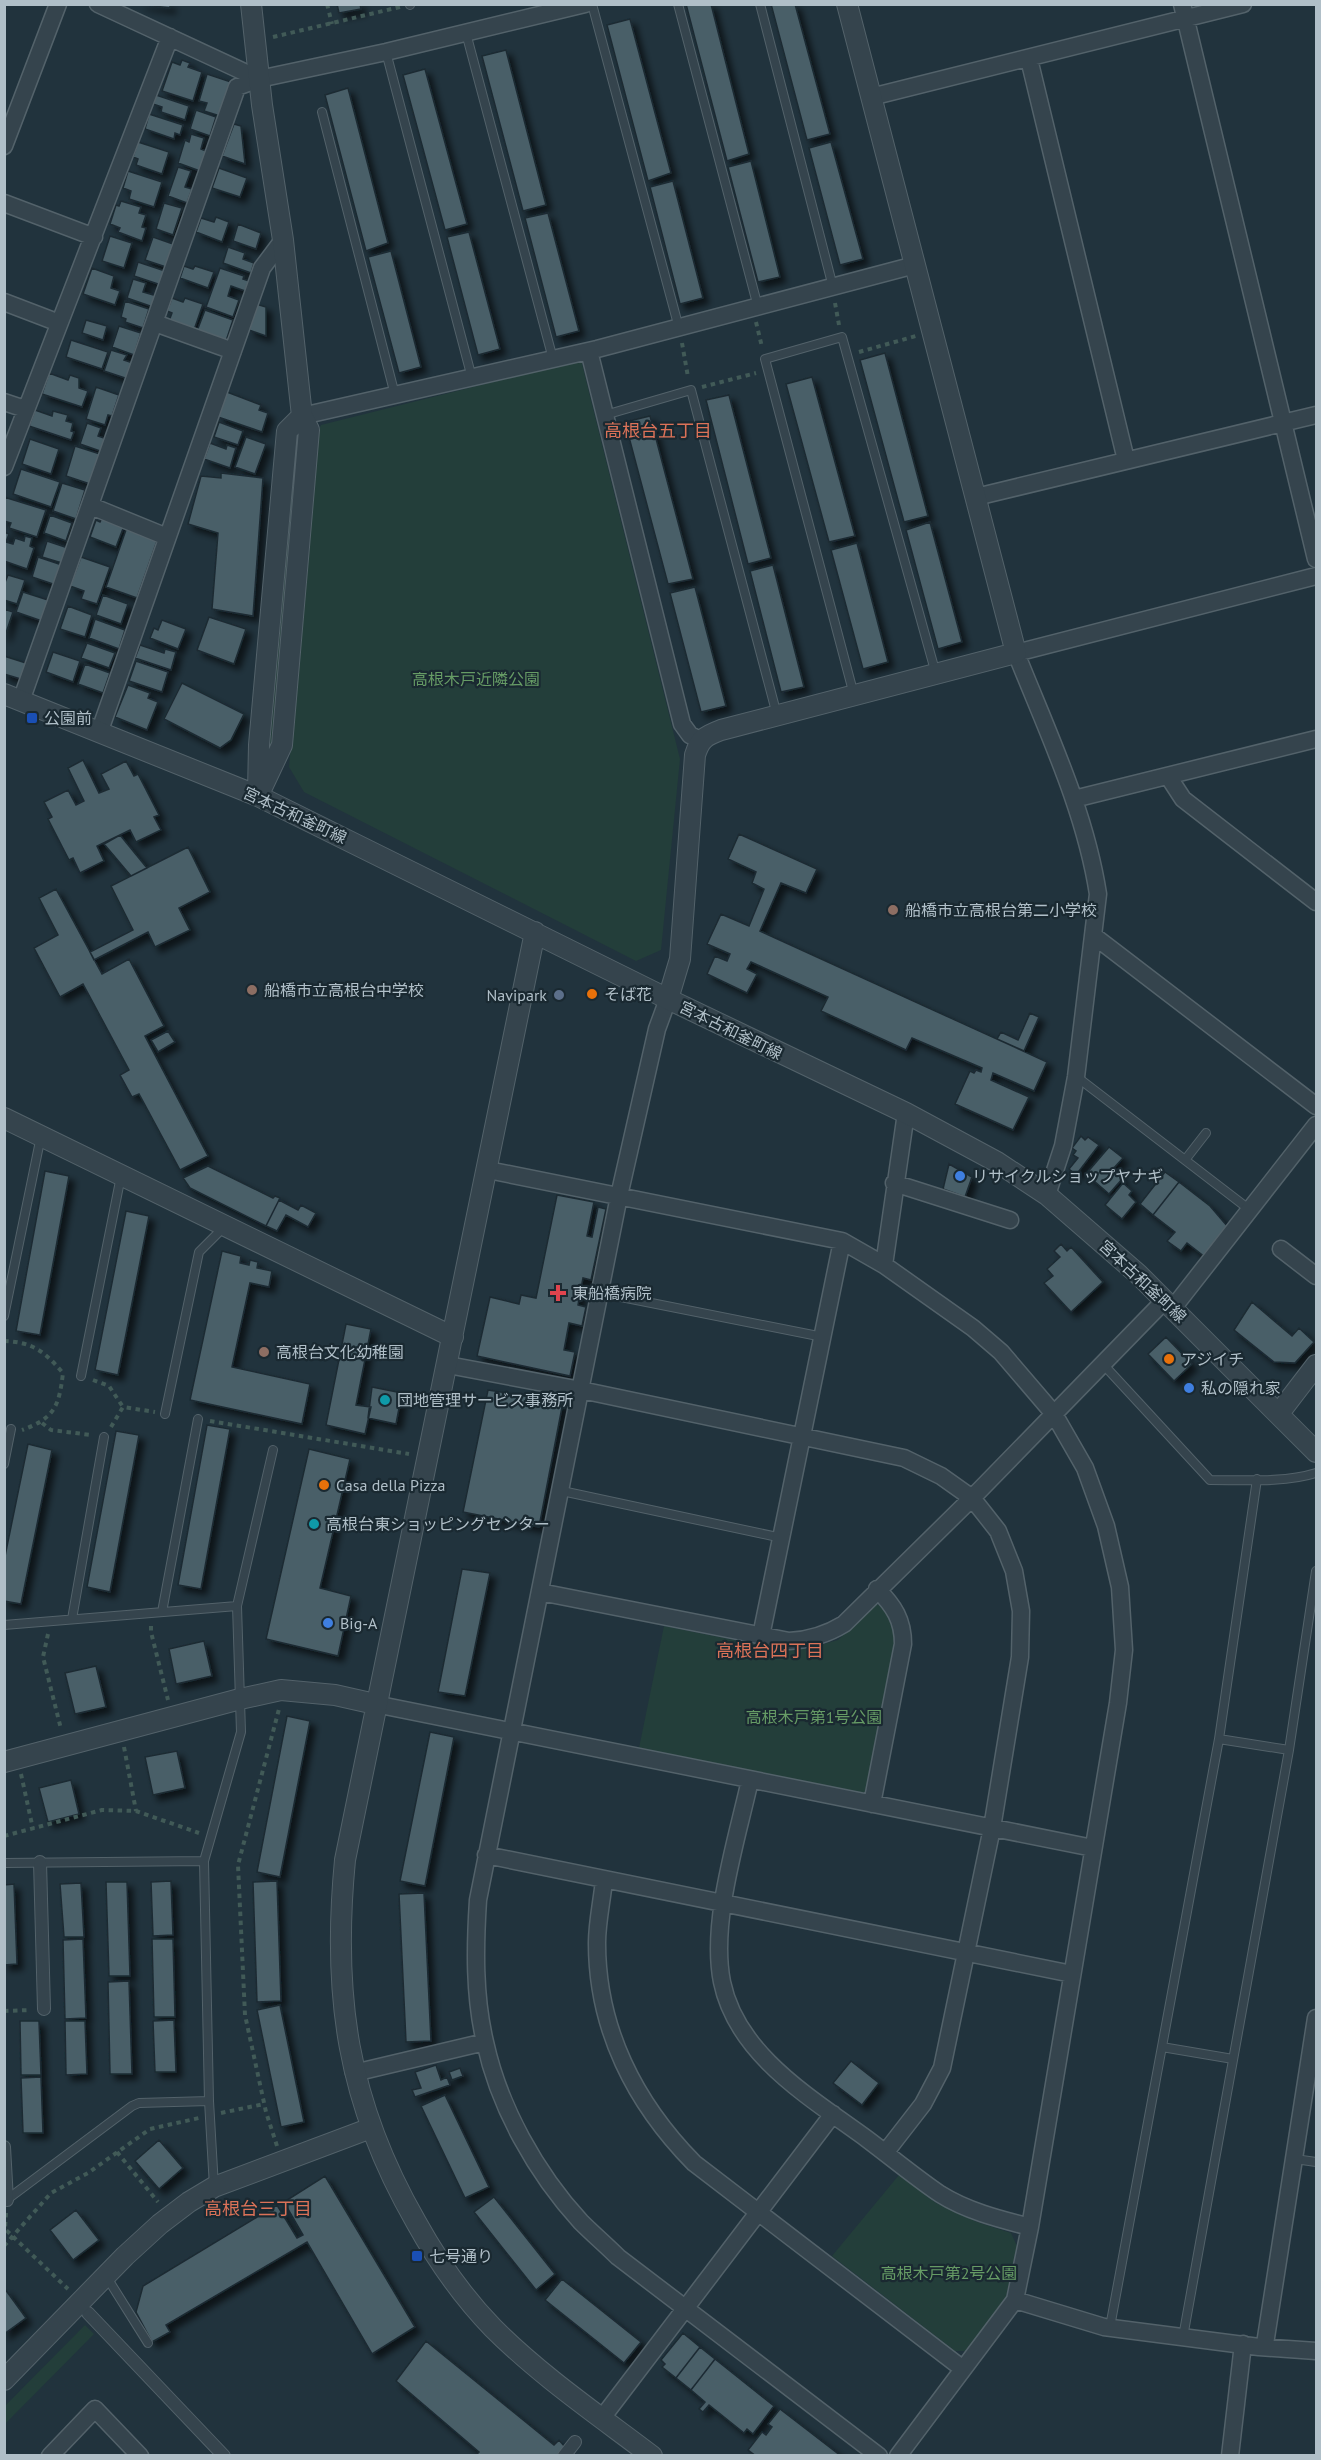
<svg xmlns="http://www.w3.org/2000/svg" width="1321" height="2460" font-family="'PT Sans','Noto Sans JP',sans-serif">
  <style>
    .green { fill: #233e3a }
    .building { fill: #495e68; stroke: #1c2b33; stroke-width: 1.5; filter: url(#shadow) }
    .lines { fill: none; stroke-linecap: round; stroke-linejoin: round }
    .service-casing { stroke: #53626a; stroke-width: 10 }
    .pedestrian-casing { stroke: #53626a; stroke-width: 14 }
    .minor-casing { stroke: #53626a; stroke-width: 19 }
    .tertiary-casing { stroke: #53626a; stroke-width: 22 }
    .path { stroke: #415a57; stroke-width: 4; stroke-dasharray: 4.5 4.5; stroke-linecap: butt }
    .service { stroke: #35444d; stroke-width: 8 }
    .pedestrian { stroke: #35444d; stroke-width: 12 }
    .minor { stroke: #35444d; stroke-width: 16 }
    .tertiary { stroke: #35444d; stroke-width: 20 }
    .transit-dot { fill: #1a4fb4; stroke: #1a2931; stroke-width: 2 }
    .education-dot { fill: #8d6e63; stroke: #1a2931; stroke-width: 2 }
    .food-dot { fill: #e8710a; stroke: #1a2931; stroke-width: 2 }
    .service-dot { fill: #5c6f8a; stroke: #1a2931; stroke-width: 2 }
    .shop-dot { fill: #3f7fe0; stroke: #1a2931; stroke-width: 2 }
    .health-dot { fill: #e0444e; stroke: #1a2931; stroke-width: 2 }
    .culture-dot { fill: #0f9aa8; stroke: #1a2931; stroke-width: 2 }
    .labels { text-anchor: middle; stroke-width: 4.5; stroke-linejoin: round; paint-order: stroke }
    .park-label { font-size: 16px; fill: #669b65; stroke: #1a2931 }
    .poi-label { font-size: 16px; fill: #b0bfc8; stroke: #1a2931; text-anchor: start }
    .street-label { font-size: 16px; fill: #b0bfc8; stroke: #1a2931 }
    .neighbourhood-label { font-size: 18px; fill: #db7258; stroke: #1a2931 }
  </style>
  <defs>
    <filter id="shadow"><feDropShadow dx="5.5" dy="5.5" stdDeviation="3" flood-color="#0009"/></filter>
  </defs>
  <rect width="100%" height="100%" fill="#21333d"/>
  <path class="green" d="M581,360L680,759L661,950L636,961L304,792L289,767L317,433L321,425Z
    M301,430L273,745L266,741L292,434Z
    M875,1605H885L898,1636L869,1789L861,1794L639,1748L664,1626L774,1648L806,1649L838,1640Z
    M899,2175L936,2203L977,2222L1011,2233L1017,2246L1006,2298L968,2351H955L832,2256Z
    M85,2325L94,2334L5,2424V2406Z"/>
  <path class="building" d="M139,4H170V8Z
    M337,4H360L361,9L339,13Z
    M686,4H711L749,154L727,161Z
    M771,4H795L830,134L807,140Z
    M630,19L671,173L648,181L607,25Z
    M506,50L546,205L523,211L482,56Z
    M182,60L190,63L188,67L202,72L193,101L162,91L172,62L180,65Z
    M425,69L467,224L445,230L403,75Z
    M207,74L231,82L220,116L204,111L207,103L199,101Z
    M348,88L388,243L366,251L325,95Z
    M156,95L189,106L185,120L161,112L162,107L153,104Z
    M196,110L216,117L210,136L190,129Z
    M149,114L183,125L180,135L175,133L174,139L145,129Z
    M234,124L241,126L245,164L222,156Z
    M191,134L204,138L201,149L206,151L200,171L178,163L185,140L189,142Z
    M138,142L169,152L162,174L136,165L138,159L133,157Z
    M831,142L863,259L840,265L809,148Z
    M751,161L780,277L758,282L728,167Z
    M178,167L191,171L185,187L192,189L187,203L168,196Z
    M219,168L247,178L240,197L212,188Z
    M128,171L162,182L154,207L129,199L131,191L123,188Z
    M673,181L703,298L680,304L650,187Z
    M121,201L141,207L139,213L146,215L142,227L146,228L142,241L118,232L120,228L110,224L116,205L119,206Z
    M164,203L182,208L173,235L156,229Z
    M548,213L579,331L556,337L525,218Z
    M216,217L229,222L222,242L196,232L201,218L214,222Z
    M238,224L261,233L256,249L233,241Z
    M469,232L500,349L478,355L447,237Z
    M110,236L132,243L124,268L102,261Z
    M153,237L173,244L166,267L145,260Z
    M228,247L245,253L243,259L254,263L251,273L223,263Z
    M391,251L421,367L399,373L368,257Z
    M138,262L165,271L161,285L134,276Z
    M184,266L193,269L195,266L214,272L208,288L180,278Z
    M92,268L114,276L111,288L120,291L115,305L83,294Z
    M220,268L244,276L243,279L249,281L245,291L231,286L228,296L239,300L233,317L206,307Z
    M133,279L146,283L143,292L157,296L153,307L127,298Z
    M172,298L183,302L185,298L203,304L194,330L169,321L172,313L167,311Z
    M125,301L149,309L143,328L125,322L126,319L121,317Z
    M256,304L266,307V336L249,330Z
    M205,310L233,320L226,341L197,331Z
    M86,320L107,326L103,340L82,333Z
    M119,326L141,333L134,355L112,347Z
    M71,340L108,352L102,369L66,357Z
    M111,350L127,355L124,360L133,363L128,379L104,371Z
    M885,353L928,516L904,522L860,360Z
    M49,373L68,380L70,375L79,378V388L88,391L82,407L42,394Z
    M812,377L855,536L829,542L786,384Z
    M96,387L119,395L112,416L108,415L105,425L86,419Z
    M227,392L261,405L259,410L268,413L262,432L218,417Z
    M729,395L771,558L748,564L706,400Z
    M35,410L52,416L53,411L68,415L66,421L73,423L71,431L74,432L71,440L29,426Z
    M650,416L693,579L668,584L625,422Z
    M219,422L243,431L238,445L214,437Z
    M87,423L101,428L98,436L107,439L103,452L80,444Z
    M246,437L266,444L255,474L235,467Z
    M30,439L59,449L51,474L22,464Z
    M210,443L226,449L227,445L236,448L230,468L204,459Z
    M75,446L100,454L90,484L66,476Z
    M21,469L60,482L51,507L13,494Z
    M221,473L263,478L253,616L212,609L218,533L188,524L201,476L221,478Z
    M62,483L85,490L76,519L53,511Z
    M4,497L46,510L37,537L9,528L11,523L4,521Z
    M50,515L72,523L66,541L44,533Z
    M102,518L124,526L116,547L90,537L96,520L100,522Z
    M930,522L962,642L938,649L906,530Z
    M127,527L157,541L137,598L106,587Z
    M4,532L9,534L6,542L13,544L15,538L24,541L25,536L32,538L30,546L34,548L27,569L4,561Z
    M47,541L68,548L62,563L42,557Z
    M857,543L888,662L863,669L831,550Z
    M38,557L62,565L56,585L32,577Z
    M81,557L110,567L97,604L81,599L84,591L70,586Z
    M773,565L804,687L781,692L750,571Z
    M8,575L25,580L17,604L4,600V585Z
    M695,587L726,706L701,712L670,593Z
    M23,592L48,600L42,621L16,612Z
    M103,595L128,604L121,624L96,615Z
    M68,606L92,615L85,637L60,629Z
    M4,609L13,612L5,636H4Z
    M209,617L246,629L234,664L197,650Z
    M95,619L125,630L119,649L89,638Z
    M162,620L186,629L178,649L150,638L154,628L158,630Z
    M87,643L115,653L109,668L81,658Z
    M140,645L164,653L165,649L176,652L171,670L135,658Z
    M53,652L80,661L73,682L46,672Z
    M4,656L29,664L24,680L4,674Z
    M136,661L168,672L162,692L129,681Z
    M85,664L110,673L103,693L78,684Z
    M182,683L244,714L231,740L220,748L164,719Z
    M128,685L150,693L148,698L158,702L147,730L115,717Z
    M83,760L99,793L109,789L101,774L126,761L134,776L138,774L159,815L154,817L161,830L136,842L130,830L97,846L104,861L80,873L73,858L69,860L48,819L52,817L44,802L68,790L76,805L84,801L68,768Z
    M739,834L817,869L806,893L781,883L760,931L1047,1062L1034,1091L993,1073L991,1080L1029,1097L1013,1130L955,1104L970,1071L974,1073L976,1070L981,1072L982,1068L912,1038L906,1050L821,1011L828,997L751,962L747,969L757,974L747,993L707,974L715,956L727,961L730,954L707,944L721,914L749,926L764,889L752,883L756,872L728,859Z
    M120,835L147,868L131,876L104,844Z
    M188,847L210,892L179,908L190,930L155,947L148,932L94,960L90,952L133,930L111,886Z
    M56,889L102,974L129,959L164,1026L145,1036L208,1156L180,1170L139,1094L132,1097L120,1075L129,1070L83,984L60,997L34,948L58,935L39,898Z
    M1030,1013L1039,1017L1024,1051L997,1039L1001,1032L1018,1040Z
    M168,1031L175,1042L158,1052L151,1040Z
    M1081,1136L1085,1140L1088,1137L1099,1145L1076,1175L1069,1169L1078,1158L1073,1155L1076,1151L1072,1148Z
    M1109,1147L1123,1158L1113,1169L1123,1178L1109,1194L1086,1174Z
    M949,1164L972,1177L965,1197L943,1189Z
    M208,1166L273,1198L275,1196L280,1198L266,1226L190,1188L183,1178Z
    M45,1171L69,1176L40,1335L16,1331Z
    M1165,1172L1179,1182L1153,1215L1140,1204Z
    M1179,1182L1210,1206L1228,1227L1205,1257L1187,1243L1181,1251L1167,1241L1175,1232L1153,1215Z
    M1123,1183L1132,1191L1129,1195L1136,1202L1122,1219L1105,1205Z
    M557,1195L594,1202L587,1236L592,1237L598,1207L606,1209L591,1280L583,1278L578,1305L586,1307L582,1326L569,1323L564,1350L575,1352L570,1376L477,1356L490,1297L519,1304L521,1295L536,1298Z
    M279,1200L298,1210L301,1205L316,1213L308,1227L286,1215L277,1231L266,1226Z
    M126,1211L149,1216L118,1375L95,1370Z
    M1061,1244L1067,1251L1071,1247L1103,1282L1071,1312L1044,1283L1053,1276L1047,1269L1060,1257L1054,1251Z
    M222,1251L241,1256L240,1263L249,1265L250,1260L258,1262L257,1268L272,1271L269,1287L250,1283L232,1367L310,1384L302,1424L190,1400Z
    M1252,1302L1292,1336L1299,1328L1314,1342L1295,1363L1274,1362L1234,1330Z
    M346,1324L371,1329L356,1405L371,1407L365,1434L326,1425Z
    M1166,1337L1192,1364L1174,1381L1148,1354Z
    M372,1387L402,1393L396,1424L368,1418Z
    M488,1390L563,1402L539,1527L463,1512Z
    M207,1425L230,1429L201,1589L178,1585Z
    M116,1431L139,1435L110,1592L87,1587Z
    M28,1444L52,1450L21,1604L4,1601V1561Z
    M309,1449L350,1459L320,1588L351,1596L338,1656L266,1639Z
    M462,1569L490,1573L465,1696L438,1692Z
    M204,1641L212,1676L176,1684L169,1649Z
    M96,1666L106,1707L75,1714L65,1673Z
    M287,1716L310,1721L280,1877L257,1872Z
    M430,1732L454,1737L425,1886L400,1881Z
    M177,1751L185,1788L153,1795L145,1757Z
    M71,1780L79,1814L48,1822L39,1788Z
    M171,1881L173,1935L153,1936L151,1882Z
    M277,1881L281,2001L257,2002L253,1882Z
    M106,1882H127L130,1976H109Z
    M81,1883L84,1937H64L60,1884Z
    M14,1884L17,1964L4,1965V1885Z
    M424,1893L431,2041L406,2042L399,1894Z
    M83,1939L86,2018L65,2019L63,1940Z
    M152,1939H173L175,2017H154Z
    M129,1981L132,2074H110L108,1982Z
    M280,2005L304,2122L281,2127L257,2010Z
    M174,2020L176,2072H155L153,2021Z
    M20,2021H39L41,2075H21Z
    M65,2021H85L87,2074L66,2075Z
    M851,2061L879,2083L862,2105L833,2083Z
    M436,2065L441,2080L447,2077L450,2085L415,2097L412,2090L421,2088L415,2072Z
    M460,2068L463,2076L452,2080L449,2072Z
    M41,2077L43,2133H23L21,2078Z
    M445,2095L489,2187L465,2198L421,2106Z
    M159,2140L183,2168L159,2189L135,2161Z
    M325,2176L415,2327L372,2354L307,2242L166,2325L170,2332L152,2342L136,2312L143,2286L277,2205L297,2238L303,2235L284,2202Z
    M494,2197L555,2274L536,2290L474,2212Z
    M76,2210L99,2240L73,2260L50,2230Z
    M562,2279L641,2342L624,2363L545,2300Z
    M5,2289L26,2318L4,2334V2290Z
    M683,2333L700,2347L676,2378L662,2367L665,2364L661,2360Z
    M426,2341L554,2445L559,2440L565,2447L557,2456H475L479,2452L396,2381Z
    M700,2347L715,2359L691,2390L676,2378Z
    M715,2359L774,2406L753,2434L747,2429L744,2433L709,2405L703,2412L699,2409L705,2402L691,2390Z
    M780,2409L841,2456H756L748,2450L762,2432L766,2435L772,2427L768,2424Z"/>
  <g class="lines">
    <defs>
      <path id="service" d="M410,4V5
        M592,4L679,328
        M678,4L758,307
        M760,4L833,287
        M466,33L553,359
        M386,52L472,378
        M322,112L395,395
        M605,415L691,390L777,715
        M854,695L765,359L842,337L936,674
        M1077,1077L1250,1210
        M1185,1160L1206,1133
        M601,1293L823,1337
        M4,1316L41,1136
        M1102,1363L1210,1480C1244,1480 1284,1483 1316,1473
        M81,1376L121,1176
        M165,1414L199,1252L225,1226
        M4,1464L11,1429
        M562,1491L782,1538
        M162,1612L198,1419
        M72,1619L104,1437
        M4,1625L237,1606
        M1219,1739L1289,1750
        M4,1863L204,1861
        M1162,2047L1233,2059
        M1295,2159L1316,2162
        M214,2187L209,2101L204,1861L241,1732L237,1606L273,1450
        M5,2201L132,2106L139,2103L209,2101
        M106,2276L148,2343
        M1110,2327L1219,1739L1257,1479
        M1183,2337L1289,1750L1316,1571"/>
      <path id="pedestrian" d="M40,1862L44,2009
        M4,2147L7,2200
        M88,2313L224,2456
        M564,2456L575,2442"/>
      <path id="minor" d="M98,4L259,79
        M1182,4L1316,559
        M1029,59L1126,460
        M871,97L1243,4
        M4,146L58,4
        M4,203L94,237
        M4,302L59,323
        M155,323L233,351
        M589,351L682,724L690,735L700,740
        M4,402L25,409
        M302,416L597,349L915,265
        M4,467L170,37
        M976,497L1316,415
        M91,506L167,537
        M21,701L237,87L259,79L386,52L585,4
        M99,733L262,268L283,240
        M1168,776L1183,799L1316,902
        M1074,799L1316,739
        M1094,936L1316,1106
        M668,999L657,1029L619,1196L478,1900C475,1947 474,1996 485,2042C499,2107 536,2173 581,2222C593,2234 606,2245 618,2257L879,2456
        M488,1170L842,1241L884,1265L973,1328L1001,1352L1054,1414L1085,1468L1106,1526L1120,1587L1124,1650L1118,1703L1030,2227L1015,2300L898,2456
        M894,1183L1010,1220
        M1047,1195L1063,1146L1076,1077L1098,894C1085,810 1047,731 1016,653L1316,576
        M1281,1249L1316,1276
        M884,1265L906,1113
        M1173,1308L1316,1125
        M448,1365L581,1390L904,1458L941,1476L972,1498L998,1531L1014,1571L1021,1611L1020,1657L992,1828L942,2068L923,2104L885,2153
        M540,1592L789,1641C810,1640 826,1635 844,1624L972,1498L1165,1300
        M761,1636L842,1241
        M375,1704L1093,1848
        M750,1780C737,1839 710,1922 722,1982C737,2055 811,2098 867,2139C891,2157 915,2177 940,2194C967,2211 999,2219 1030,2227
        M872,1804L903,1644C903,1620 894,1606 877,1589
        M486,1855L1072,1974
        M604,1880C602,1901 597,1922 597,1943C597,2029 635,2103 694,2163L963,2369
        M354,2073L485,2042
        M1015,2300L1104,2327L1259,2347L1265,2344L1316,2018
        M1259,2347L1316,2351
        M602,2418L833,2114
        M50,2456L95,2409L140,2456
        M1230,2456L1243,2344"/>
      <path id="tertiary" d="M251,4L262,105L283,240L302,416L309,430L282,745L258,796
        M4,694L258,796L668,999L906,1113L997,1162L1047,1195L1138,1274L1316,1452
        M258,791L259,745L287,431L302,416
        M535,932L345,1860C332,1995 347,2102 416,2222C437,2260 462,2296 493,2328C541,2376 598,2415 652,2456
        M668,999L680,959L695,755C700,739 705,736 721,730L1016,653L847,4
        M4,1118L453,1337
        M1280,1412L1316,1365
        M4,1762L240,1699L281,1690L335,1695L375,1704
        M4,2380L125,2256L160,2224L189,2202L214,2187L371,2128"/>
    </defs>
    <use href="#service" class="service-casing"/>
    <use href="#pedestrian" class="pedestrian-casing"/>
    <use href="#minor" class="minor-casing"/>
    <use href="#tertiary" class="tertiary-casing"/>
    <path class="path" d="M327,4L332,24
      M273,37L400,7
      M835,303L839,325
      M756,322L762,347
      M682,343L688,377
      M859,352L916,336
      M702,387L756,373
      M4,1341C33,1342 45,1352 63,1373C59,1406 55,1418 22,1430
      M93,1380L109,1386L123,1407
      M210,1421L409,1454
      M42,1423L51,1430L91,1435
      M111,1427L123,1407L155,1412
      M151,1626V1632L168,1700
      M48,1634L43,1657L61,1729
      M124,1747L136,1811
      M21,1774L33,1829
      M4,1836L102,1810L136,1811L199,1833
      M4,2011L31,2010
      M221,2113L264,2104
      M277,2146L266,2112L245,2015L238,1865L279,1709
      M117,2152L158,2202
      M6,2213L5,2229L68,2289
      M4,2246L51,2193L88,2173L150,2129L199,2118"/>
    <use href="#service" class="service"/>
    <use href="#pedestrian" class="pedestrian"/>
    <use href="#minor" class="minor"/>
    <use href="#tertiary" class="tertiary"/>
  </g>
  <g class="transit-dot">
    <rect x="26" y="712" width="12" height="12" rx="3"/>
    <rect x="411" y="2250" width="12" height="12" rx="3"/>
  </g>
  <g class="education-dot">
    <circle cx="893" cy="910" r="6"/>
    <circle cx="252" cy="990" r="6"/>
    <circle cx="264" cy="1352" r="6"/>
  </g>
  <g class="food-dot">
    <circle cx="592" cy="994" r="6"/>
    <circle cx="1169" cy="1359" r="6"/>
    <circle cx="324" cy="1485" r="6"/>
  </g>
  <circle class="service-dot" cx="559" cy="995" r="6"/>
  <g class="shop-dot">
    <circle cx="960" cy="1176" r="6"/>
    <circle cx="1189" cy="1388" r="6"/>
    <circle cx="328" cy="1623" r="6"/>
  </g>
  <path class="health-dot" d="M555 1284h6v6h6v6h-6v6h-6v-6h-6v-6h6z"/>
  <g class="culture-dot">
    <circle cx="385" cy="1400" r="6"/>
    <circle cx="314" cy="1524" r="6"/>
  </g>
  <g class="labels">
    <g class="park-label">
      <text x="476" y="685">高根木戸近隣公園</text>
      <text x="814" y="1723">高根木戸第1号公園</text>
      <text x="949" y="2279">高根木戸第2号公園</text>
    </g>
    <g class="poi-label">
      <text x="44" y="724">公園前</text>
      <text x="905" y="916">船橋市立高根台第二小学校</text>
      <text x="264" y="996">船橋市立高根台中学校</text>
      <text x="604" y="1000">そば花</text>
      <text x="547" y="1001" text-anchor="end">Navipark</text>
      <text x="972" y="1182">リサイクルショップヤナギ</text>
      <text x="572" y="1299">東船橋病院</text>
      <text x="276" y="1358">高根台文化幼稚園</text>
      <text x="1181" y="1365">アジイチ</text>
      <text x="1201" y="1394">私の隠れ家</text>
      <text x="397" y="1406">団地管理サービス事務所</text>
      <text x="336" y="1491">Casa della Pizza</text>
      <text x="326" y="1530">高根台東ショッピングセンター</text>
      <text x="340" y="1629">Big-A</text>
      <text x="429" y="2262">七号通り</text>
    </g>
    <g class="street-label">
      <text transform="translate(295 815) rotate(25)" y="6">宮本古和釜町線</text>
      <text transform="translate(731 1030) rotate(26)" y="6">宮本古和釜町線</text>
      <text transform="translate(1143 1281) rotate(43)" y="6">宮本古和釜町線</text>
    </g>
    <g class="neighbourhood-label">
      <text x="658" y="437">高根台五丁目</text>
      <text x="770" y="1657">高根台四丁目</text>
      <text x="258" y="2215">高根台三丁目</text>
    </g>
  </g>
  <rect width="1321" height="2460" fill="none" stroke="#b0bfc8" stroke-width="12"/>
</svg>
